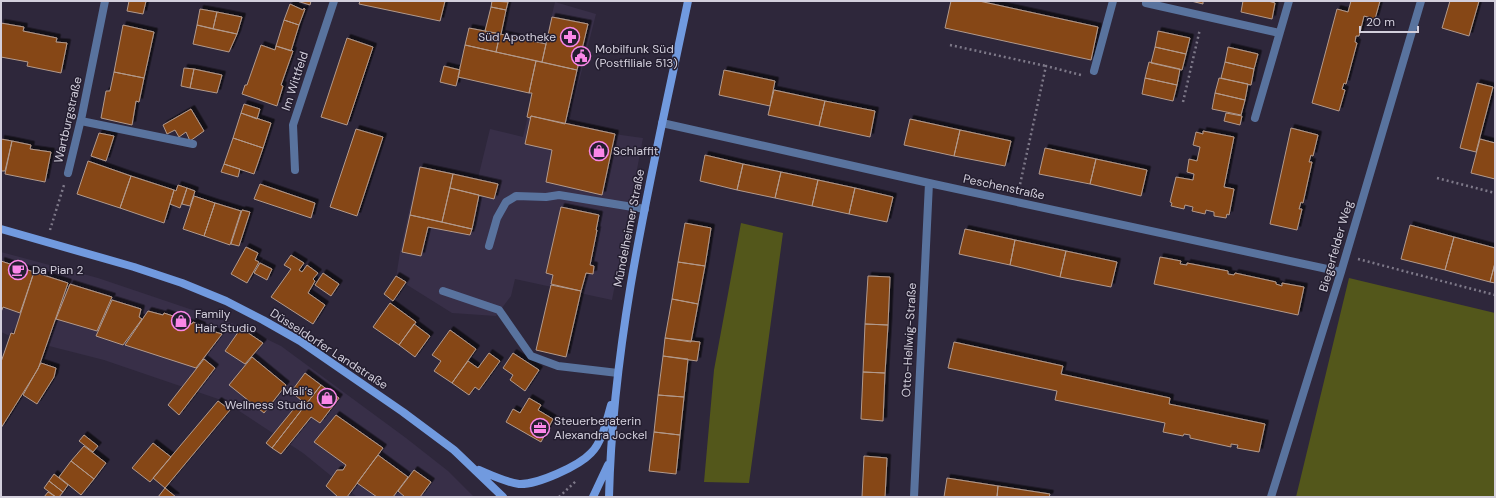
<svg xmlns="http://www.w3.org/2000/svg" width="1496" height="498" font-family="'DM Sans',sans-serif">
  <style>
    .built { fill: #382f48 }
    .green { fill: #53571b }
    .building { fill: #864616; stroke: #b29a8c; filter: url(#shadow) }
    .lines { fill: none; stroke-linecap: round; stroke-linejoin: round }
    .path { stroke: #7e7989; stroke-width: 2.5; stroke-dasharray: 2 3; stroke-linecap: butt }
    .service { stroke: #59739e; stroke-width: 8 }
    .minor { stroke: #59739e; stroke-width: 8 }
    .secondary { stroke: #719adf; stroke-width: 8 }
    .labels { text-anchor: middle; stroke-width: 3; stroke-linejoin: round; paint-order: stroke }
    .poi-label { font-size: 12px; fill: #d3cfdc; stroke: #241e30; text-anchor: start }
    .street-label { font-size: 12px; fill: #d3cfdc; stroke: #241e30 }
  </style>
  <defs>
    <filter id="shadow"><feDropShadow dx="3.5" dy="-3.5" stdDeviation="0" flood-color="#0009"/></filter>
  </defs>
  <rect width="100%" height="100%" fill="#2e273b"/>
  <path class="built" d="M555,2L596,14L569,121L621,135L643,138L612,300L515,279L511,296L496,316L452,313L396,278L400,252L419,166L478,178L490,129L523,137Z
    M1,252L98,278L237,325L281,346L406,438L448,471L474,497H357L303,453L224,401L104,360L10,336L1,332Z"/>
  <path class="green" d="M741,223L783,233L749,483L704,482L714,370Z
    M1349,278L1495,313V497H1296Z"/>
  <path class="building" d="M129,1H146L143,14L127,11Z
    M297,1H311L310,5Z
    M360,1H445L440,21L359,4Z
    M492,1L508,2L506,10L491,7Z
    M951,1H979L1098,27L1091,60L945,28Z
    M1191,1H1203V4Z
    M1243,1H1268L1275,3L1272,19L1241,12Z
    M1351,1H1380L1375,19L1364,16L1359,36H1356L1355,42L1357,43L1346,84L1344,83L1342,89L1345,90L1339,111L1312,103L1337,9L1348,12Z
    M1450,1H1479L1469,36L1442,28Z
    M290,4L303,10L304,8L305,9L299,25L284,20Z
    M491,7L506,10L501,34L485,31Z
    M200,9L217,12L213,29L197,25Z
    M217,12L242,17L237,34L213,29Z
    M552,17L588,24L577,70L542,62Z
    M284,20L299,25L291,51L276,46Z
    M1,23L24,27L23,31L57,38L56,42L67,43L61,73L27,66L28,62L1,57Z
    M123,25L154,32L144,78L114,72Z
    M197,25L237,34L229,52L193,44Z
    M469,28L500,34L496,52L465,45Z
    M1158,31L1190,38L1186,54L1155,47Z
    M500,34L546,44L542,62L496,52Z
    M347,38L373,47L347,125L321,117Z
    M261,45L275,50L276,46L293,51L281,85L283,86L277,106L242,94L245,85H247Z
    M465,45L536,61L529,93L458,77Z
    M1155,47L1186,54L1182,70L1151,63Z
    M1228,47L1258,54L1254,69L1225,62Z
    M536,61L577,70L565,124L531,116L530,118L527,117L532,93H529Z
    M1149,62L1180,69L1177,85L1145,78Z
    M1225,62L1254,69L1251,85L1221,78Z
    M444,66L460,70L456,86L440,82Z
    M184,68L194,69L190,88L181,86Z
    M194,69L222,75L217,93L190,88Z
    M724,70L775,81L770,106L719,95Z
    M114,72L144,78L139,102L136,101L132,125L101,118L106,91H110Z
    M1145,78L1177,85L1173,101L1142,94Z
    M1219,78L1248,84L1245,100L1215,93Z
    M1477,83L1493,87L1476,152L1460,148Z
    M774,90L825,101L819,126L768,115Z
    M1215,93L1245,100L1241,115L1212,109Z
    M825,101L875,111L870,137L819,126Z
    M244,104L260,109L257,119L241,113Z
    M191,109L204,131L190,141L186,132L179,137L175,130L167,134L163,125Z
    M241,113L271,123L263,148L233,138Z
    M1226,113L1242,116L1240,125L1224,121Z
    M531,116L615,134L602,195L546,182L552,150L525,144Z
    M910,119L960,130L954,156L904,145Z
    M1291,128L1318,135L1313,156L1311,155L1309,162H1312L1303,203L1301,202L1299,209H1302L1297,230L1270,224Z
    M356,129L383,137L357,216L330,207Z
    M960,130L1011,141L1005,166L954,156Z
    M1203,131L1234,137L1224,187L1234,189L1229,215L1227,214L1226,218L1214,216V212L1206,210L1205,214L1192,211L1193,207L1185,205L1184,209L1171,206L1172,203L1170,202L1176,177L1193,180L1194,174L1187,172L1189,159L1197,161L1200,147L1193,145L1196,132L1203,134Z
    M99,133L114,136L106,161L91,156Z
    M233,138L263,148L254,174L224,164Z
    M1,139L12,141L5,171H1Z
    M1480,139L1495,143V179L1471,173Z
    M12,141L31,145L30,149L51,152L45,182L5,174Z
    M1045,148L1096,159L1090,184L1039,174Z
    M705,155L743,164L737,190L700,181Z
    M1096,159L1147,170L1141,196L1090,184Z
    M88,161L131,176L120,208L77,194Z
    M224,164L240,169L238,177L221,172Z
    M743,164L781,172L775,198L737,190Z
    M420,167L453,174L442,222L410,215Z
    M781,172L818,180L812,206L775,198Z
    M453,174L498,184L494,199L450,188Z
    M131,176L174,190L164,223L120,208Z
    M818,180L855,188L849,214L812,206Z
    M260,184L315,203L311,218L254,199Z
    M178,185L187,188L180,208L170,204L174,190L176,191Z
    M187,188L195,191L190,206L182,204Z
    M450,188L479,195L472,229L442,222Z
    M855,188L893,197L887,222L849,214Z
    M194,196L215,203L204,236L183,229Z
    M215,203L241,211L230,245L204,236Z
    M561,207L599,215L596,230H597L590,265L594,266L593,274L586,273L581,291L551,284L553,275L546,273Z
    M242,210L250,212L239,246L231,244Z
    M410,215L472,229L470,235L428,227L421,256L402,252Z
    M685,223L711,228L705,266L678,262Z
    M1410,225L1454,237L1445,270L1401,259Z
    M965,229L1015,240L1010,265L959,254Z
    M1454,237L1495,248V263L1490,282L1445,270Z
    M1015,240L1066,251L1060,277L1010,265Z
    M246,247L258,253L255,260L259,262L247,283L231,274Z
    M1066,251L1117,262L1111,287L1060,277Z
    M291,255L304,263L299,270L302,272L307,265L318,273L313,279L315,281L308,293L325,305L313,324L271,297L291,269L284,265Z
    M1160,257L1181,261L1180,264L1187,265V263L1228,271V274L1234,275L1235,273L1276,282V284L1282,286V283L1304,287L1298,315L1154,284Z
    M1,261L34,272L20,313L3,307L1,312Z
    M678,262L705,266L698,304L672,299Z
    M260,263L272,269L267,280L254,273Z
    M1495,263V283L1490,282Z
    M34,272L68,283L38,369L1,428V362L11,333L14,334Z
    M323,273L339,284L331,296L315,285Z
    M396,276L406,282L393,301L384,294Z
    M868,276L890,277L888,325L865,324Z
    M70,284L112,297L97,331L56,319Z
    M551,285L581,291L566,357L536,350Z
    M672,299L698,304L691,342L665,338Z
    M112,300L141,309L139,317L142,319L123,345L96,336Z
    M390,303L416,322L399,345L373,327Z
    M148,311L163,315L164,313L173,316V319L192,324L193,322L202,326V328L222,334L196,368L125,345Z
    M414,324L430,336L415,357L399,345Z
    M865,324L888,325L885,373L863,372Z
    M241,328L263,343L245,364L225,351Z
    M450,330L476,349L452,383L434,371L441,361L432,355Z
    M665,338L700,342L697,361L663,356Z
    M954,342L1063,366L1061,374L1170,398L1169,404L1265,424L1259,452L1237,448L1238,445L1231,444V447L1190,438V435L1184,434L1183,436L1163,432L1165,423L1055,400L1057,391L948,368Z
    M489,353L500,361L479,390L475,387L469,395L452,383L468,361L478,368Z
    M513,353L539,370L525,391L510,380L513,375L503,368Z
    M663,356L688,359L684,397L658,395Z
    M252,357L286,385L264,413L229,385Z
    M204,359L215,368L179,415L168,405Z
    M41,363L56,368L54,377L37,404L23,395Z
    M863,372L885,373L883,421L861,419Z
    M305,373L321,385L272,448L266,443L301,400L291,392Z
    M321,385L339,398L320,423L311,417L281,454L272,448Z
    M658,395L684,397L680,435L654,432Z
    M529,398L541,405L538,410L553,419L541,442L506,422L513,409L520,413Z
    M218,401L230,410L165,488L153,478Z
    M336,415L383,448L347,497H338L326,486L337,470H343L346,465L314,442Z
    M654,432L680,435L676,474L649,471Z
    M84,435L98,446L93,452L79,441Z
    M153,443L171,457L150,482L132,468Z
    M84,446L106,463L94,479L71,461Z
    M378,455L408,477L393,497H377L357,483Z
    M864,456L887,458L885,497H862Z
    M71,461L94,479L81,495L59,477Z
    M414,470L431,482L420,497H405L398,491Z
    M54,474L68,485L63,492L49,481Z
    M947,478L998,486L997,497H944Z
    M49,481L63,492L59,497H56L44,488Z
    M998,486L1050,494L1049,497H997Z
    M165,488L176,497H158Z
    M48,492L56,497H44Z"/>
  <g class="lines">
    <path class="path" d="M950,45L1046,66
      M1183,102L1200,29
      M1437,178L1495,193
      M1019,189L1046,66L1081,75
      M50,230L64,185
      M1358,259L1495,295
      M559,497L576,481"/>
    <path class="service" d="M1146,3L1279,33
      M1094,71L1113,1
      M1255,118L1289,1
      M81,121L193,144
      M489,246L497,218L506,202L516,196L546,197L559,195L645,209
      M443,291L499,310L531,356L558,366L618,373"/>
    <path class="minor" d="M662,123L929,183L1341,272
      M295,170L293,125L334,1
      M68,173L82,115L105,1
      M914,497L929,183
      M1271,497L1341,272L1421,1"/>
    <path class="secondary" d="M1,229L134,267L182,283L226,301L263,320L300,341L403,412L454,450L503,497
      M479,470C491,475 505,482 519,484C537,485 579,466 591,453C602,443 607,419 611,405
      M593,497L608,465
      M609,497C613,329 654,165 688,1"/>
  </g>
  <defs>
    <symbol id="pharmacy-ring" viewBox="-11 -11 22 22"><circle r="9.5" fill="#241e30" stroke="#fa87e7" stroke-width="1.5"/><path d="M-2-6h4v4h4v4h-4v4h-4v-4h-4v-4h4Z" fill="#fa87e7"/></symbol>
    <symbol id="civic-ring" viewBox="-11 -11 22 22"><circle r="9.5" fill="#241e30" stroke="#fa87e7" stroke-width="1.5"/><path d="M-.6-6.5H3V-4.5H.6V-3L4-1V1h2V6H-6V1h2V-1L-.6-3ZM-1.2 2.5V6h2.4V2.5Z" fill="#fa87e7"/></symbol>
    <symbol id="shop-ring" viewBox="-11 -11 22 22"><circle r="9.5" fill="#241e30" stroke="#fa87e7" stroke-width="1.5"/><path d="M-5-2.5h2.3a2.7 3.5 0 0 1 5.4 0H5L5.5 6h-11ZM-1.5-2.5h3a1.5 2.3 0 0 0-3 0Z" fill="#fa87e7"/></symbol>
    <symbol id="cafe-ring" viewBox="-11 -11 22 22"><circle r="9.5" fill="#241e30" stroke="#fa87e7" stroke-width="1.5"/><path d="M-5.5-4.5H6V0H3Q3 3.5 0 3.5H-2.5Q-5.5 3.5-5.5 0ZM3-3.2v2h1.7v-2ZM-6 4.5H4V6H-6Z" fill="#fa87e7"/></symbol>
    <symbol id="office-ring" viewBox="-11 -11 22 22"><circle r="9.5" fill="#241e30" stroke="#fa87e7" stroke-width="1.5"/><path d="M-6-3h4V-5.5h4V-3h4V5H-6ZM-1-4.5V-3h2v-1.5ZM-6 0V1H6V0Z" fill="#fa87e7"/></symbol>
  </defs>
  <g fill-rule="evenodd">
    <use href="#pharmacy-ring" x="559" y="26" width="22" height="22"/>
    <use href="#civic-ring" x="570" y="45" width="22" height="22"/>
    <use href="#shop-ring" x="588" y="140" width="22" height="22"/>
    <use href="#cafe-ring" x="7" y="259" width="22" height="22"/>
    <use href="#shop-ring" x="170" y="310" width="22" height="22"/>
    <use href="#shop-ring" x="316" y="387" width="22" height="22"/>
    <use href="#office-ring" x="529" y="417" width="22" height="22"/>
  </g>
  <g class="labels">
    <g class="poi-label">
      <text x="556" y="41" text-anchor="end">Süd Apotheke</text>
      <text x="595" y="53">Mobilfunk Süd<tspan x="595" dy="14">(Postfiliale 513)</tspan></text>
      <text x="613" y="155">Schlaffit</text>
      <text x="32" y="274">Da Pian 2</text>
      <text x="195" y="318">Family<tspan x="195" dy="14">Hair Studio</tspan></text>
      <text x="313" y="395" text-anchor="end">Mali‘s<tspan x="313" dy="14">Wellness Studio</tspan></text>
      <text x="554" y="425">Steuerberaterin<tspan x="554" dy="14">Alexandra Jockel</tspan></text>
    </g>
    <g class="street-label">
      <text transform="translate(295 81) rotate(-72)" y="4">Im Wittfeld</text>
      <text transform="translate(68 120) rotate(-77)" y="4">Wartburgstraße</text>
      <text transform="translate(1004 187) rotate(12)" y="4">Peschenstraße</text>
      <text transform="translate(629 228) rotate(-79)" y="4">Mündelheimer Straße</text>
      <text transform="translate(1336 246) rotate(-74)" y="4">Biegerfelder Weg</text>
      <text transform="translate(909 340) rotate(-87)" y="4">Otto-Hellwig-Straße</text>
      <text transform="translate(329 349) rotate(33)" y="4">Düsseldorfer Landstraße</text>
    </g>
  </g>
  <rect width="1496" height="498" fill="none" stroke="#d3cfdc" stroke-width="4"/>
  <path d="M1360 26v6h58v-6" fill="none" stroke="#d3cfdc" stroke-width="2"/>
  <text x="1366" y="26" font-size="12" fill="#d3cfdc" stroke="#241e30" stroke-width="3" paint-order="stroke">20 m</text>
</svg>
